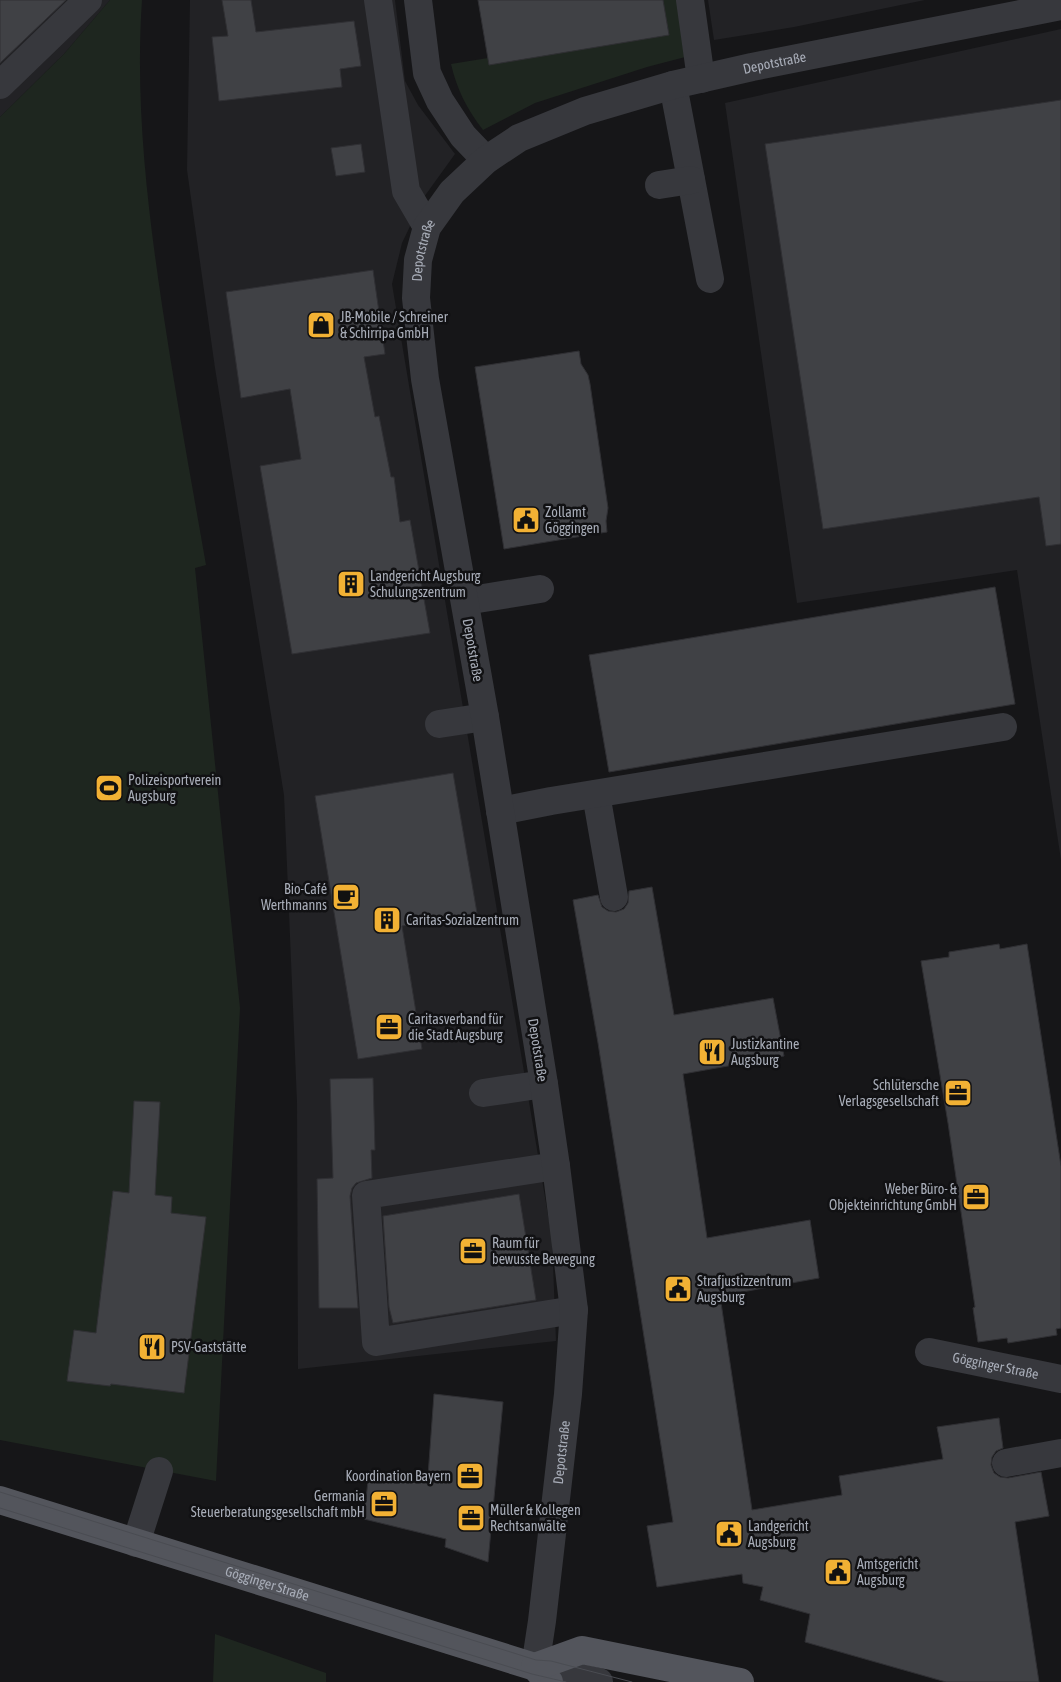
<svg xmlns="http://www.w3.org/2000/svg" width="1061" height="1682" font-family="'Asap Condensed',sans-serif">
  <style>
    .built { fill: #222225 }
    .green { fill: #1e261f }
    .building { fill: #404145; stroke: #303034 }
    .lines { fill: none; stroke-linecap: round; stroke-linejoin: round }
    .minor { stroke: #37383d; stroke-width: 28 }
    .major { stroke: #53555c; stroke-width: 28 }
    .tram { stroke: #4a4c52; stroke-width: 1 }
    .labels { text-anchor: middle; stroke-width: 5; stroke-linejoin: round; paint-order: stroke }
    .street-label { font-size: 14px; fill: #a8adb8; stroke: #111113 }
    .poi-label { font-size: 14px; fill: #a8adb8; stroke: #111113; text-anchor: start }
  </style>
  <rect width="100%" height="100%" fill="#161618"/>
  <path class="built" d="M0,0H110L64,54L0,117Z
    M190,0H395L405,81L418,105L455,154L424,197L402,243L392,284L552,1239L556,1341L298,1369L297,1102L284,795L215,368L187,170Z
    M708,0H925L794,27L714,40Z
    M1061,29V860L1017,570L797,603L725,103Z"/>
  <path class="green" d="M110,0H142C135,102 147,204 162,305C175,392 191,479 206,565L195,568L240,1008L216,1481L0,1440V117L64,54Z
    M663,0H681L689,56L647,67L535,103L483,130C467,109 457,90 451,64L488,58L489,65L669,35Z
    M215,1634L326,1673V1682H213Z"/>
  <path class="building" d="M0,0H66L0,63Z
    M222,0H251L256,32L354,21L361,66L340,69L342,87L219,101L212,37L228,36Z
    M478,0H663L669,35L489,65Z
    M1061,100V544L1046,546L1039,497L823,529L765,144Z
    M361,144L365,172L336,176L331,148Z
    M373,270L385,354L364,357L375,417L379,416L391,477H394L400,522L410,520L430,633L292,654L260,466L301,459L290,389L241,398L226,292Z
    M579,351L581,364L588,375L590,384L608,508L606,521L607,532L504,549L475,367Z
    M995,587L1015,704L609,772L589,655Z
    M453,773L477,913L402,926L422,1049L358,1059L315,796Z
    M652,887L674,1015L773,998L784,1056L683,1074L707,1238L810,1220L819,1278L720,1296L752,1510L842,1495L839,1476L943,1459L937,1427L999,1418L1003,1448L996,1451L992,1457L991,1465L994,1473L1000,1477L1008,1478L1041,1472L1049,1516L1015,1522L1039,1682H946L805,1642L810,1614L760,1600L763,1587L743,1583L742,1574L657,1587L647,1526L673,1522L598,1043L573,900L598,895L602,907L608,911L616,912L624,909L628,903L629,891Z
    M999,944L1000,949L1027,944L1061,1166V1328L1056,1329L1057,1335L1008,1343L1007,1338L978,1342L973,1308L975,1307L948,1123L921,961L949,957V952Z
    M373,1078L375,1150H371L372,1178L356,1183L352,1188L350,1196L358,1308H319L317,1179L333,1178L330,1079Z
    M134,1101L160,1102L155,1195L172,1197L171,1213L206,1217L184,1393L111,1384L110,1386L67,1381L74,1330L96,1333L113,1191L129,1193Z
    M519,1194L536,1300L393,1323L389,1307L383,1216Z
    M434,1394L503,1402L488,1562L445,1547L446,1539L364,1519L369,1471L428,1476Z"/>
  <g class="lines">
    <g class="minor">
      <path d="M378,0L406,191L427,227"/>
      <path d="M418,0L427,73L440,101L463,136L486,160"/>
      <path d="M690,0L701,79"/>
      <path d="M0,85L88,0"/>
      <path d="M673,85L710,279"/>
      <path d="M659,185L691,180"/>
      <path d="M465,601L540,589"/>
      <path d="M439,724L485,717"/>
      <path d="M596,794L614,897"/>
      <path d="M500,811L551,801L1003,727"/>
      <path d="M483,1093L544,1084"/>
      <path d="M556,1166L366,1195L376,1342L574,1310"/>
      <path id="s1" d="M929,1352L1061,1379"/>
      <path d="M1006,1463L1061,1453"/>
      <path d="M136,1543L159,1471"/>
      <path id="s2" d="M599,1682L535,1667L542,1621L568,1394L574,1310L556,1166L544,1084L485,717L425,379L416,298L418,260L427,227L452,192L486,160L519,138L585,111L673,85L752,67L1061,6"/>
    </g>
    <g class="major">
      <path id="s3" d="M0,1500L535,1667L549,1682"/>
      <path d="M535,1667L582,1650L740,1682"/>
    </g>
    <path class="tram" d="M0,1492L536,1660L551,1661L632,1682
      M0,1508L532,1674L566,1682"/>
  </g>
  <defs>
    <symbol id="shop-square" viewBox="-11 -11 22 22"><rect x="-9" y="-9" width="18" height="18" rx="4" fill="#f2b134" stroke="#111113"/><path d="M-5-2.5h2.3a2.7 3.5 0 0 1 5.4 0H5L5.5 6h-11ZM-1.5-2.5h3a1.5 2.3 0 0 0-3 0Z" fill="#111"/></symbol>
    <symbol id="civic-square" viewBox="-11 -11 22 22"><rect x="-9" y="-9" width="18" height="18" rx="4" fill="#f2b134" stroke="#111113"/><path d="M-.6-6.5H3V-4.5H.6V-3L4-1V1h2V6H-6V1h2V-1L-.6-3ZM-1.2 2.5V6h2.4V2.5Z" fill="#111"/></symbol>
    <symbol id="building-square" viewBox="-11 -11 22 22"><rect x="-9" y="-9" width="18" height="18" rx="4" fill="#f2b134" stroke="#111113"/><path d="M-4-6H4V6H1V3H-1V6H-4ZM-2.5-4.3h1.7v1.8h-1.7ZM.8-4.3h1.7v1.8H.8ZM-2.5-1h1.7V.8h-1.7ZM.8-1h1.7V.8H.8Z" fill="#111"/></symbol>
    <symbol id="stadium-square" viewBox="-11 -11 22 22"><rect x="-9" y="-9" width="18" height="18" rx="4" fill="#f2b134" stroke="#111113"/><path d="M0-5a6.5 5 0 1 0 0 10a6.5 5 0 1 0 0-10ZM-3.5-1.8h7v3.6h-7Z" fill="#111"/></symbol>
    <symbol id="cafe-square" viewBox="-11 -11 22 22"><rect x="-9" y="-9" width="18" height="18" rx="4" fill="#f2b134" stroke="#111113"/><path d="M-5.5-4.5H6V0H3Q3 3.5 0 3.5H-2.5Q-5.5 3.5-5.5 0ZM3-3.2v2h1.7v-2ZM-6 4.5H4V6H-6Z" fill="#111"/></symbol>
    <symbol id="office-square" viewBox="-11 -11 22 22"><rect x="-9" y="-9" width="18" height="18" rx="4" fill="#f2b134" stroke="#111113"/><path d="M-6-3h4V-5.5h4V-3h4V5H-6ZM-1-4.5V-3h2v-1.5ZM-6 0V1H6V0Z" fill="#111"/></symbol>
    <symbol id="restaurant-square" viewBox="-11 -11 22 22"><rect x="-9" y="-9" width="18" height="18" rx="4" fill="#f2b134" stroke="#111113"/><path d="M-5-6h1v4h1v-4h1v4h1v-4h1v5L-1.5 .5V6h-2V.5L-5-1ZM5-6V6H3V1.5H1.5Q1.5-4 5-6Z" fill="#111"/></symbol>
  </defs>
  <g fill-rule="evenodd">
    <use href="#shop-square" x="305" y="309" width="32" height="32"/>
    <use href="#civic-square" x="510" y="504" width="32" height="32"/>
    <use href="#building-square" x="335" y="568" width="32" height="32"/>
    <use href="#stadium-square" x="93" y="772" width="32" height="32"/>
    <use href="#cafe-square" x="330" y="881" width="32" height="32"/>
    <use href="#building-square" x="371" y="904" width="32" height="32"/>
    <use href="#office-square" x="373" y="1011" width="32" height="32"/>
    <use href="#restaurant-square" x="696" y="1036" width="32" height="32"/>
    <use href="#office-square" x="942" y="1077" width="32" height="32"/>
    <use href="#office-square" x="960" y="1181" width="32" height="32"/>
    <use href="#office-square" x="457" y="1235" width="32" height="32"/>
    <use href="#civic-square" x="662" y="1273" width="32" height="32"/>
    <use href="#restaurant-square" x="136" y="1331" width="32" height="32"/>
    <use href="#office-square" x="454" y="1460" width="32" height="32"/>
    <use href="#office-square" x="368" y="1488" width="32" height="32"/>
    <use href="#office-square" x="455" y="1502" width="32" height="32"/>
    <use href="#civic-square" x="713" y="1518" width="32" height="32"/>
    <use href="#civic-square" x="822" y="1556" width="32" height="32"/>
  </g>
  <g class="labels">
    <g class="street-label">
      <text dy="5" stroke="none"><textPath href="#s2" startOffset="1918">Depotstraße</textPath></text>
      <text dy="5" stroke="none"><textPath href="#s2" startOffset="1498">Depotstraße</textPath></text>
      <text transform="translate(473 650) rotate(80)" y="5">Depotstraße</text>
      <text transform="translate(538 1050) rotate(81)" y="5">Depotstraße</text>
      <text dy="5" stroke="none"><textPath href="#s1" startOffset="68">Gögginger Straße</textPath></text>
      <text dy="5" stroke="none"><textPath href="#s2" startOffset="282">Depotstraße</textPath></text>
      <text dy="5" stroke="none"><textPath href="#s3" startOffset="280">Gögginger Straße</textPath></text>
    </g>
    <g class="poi-label">
      <text x="340" y="322">JB-Mobile / Schreiner<tspan x="340" dy="16">&amp; Schirripa GmbH</tspan></text>
      <text x="545" y="517">Zollamt<tspan x="545" dy="16">Göggingen</tspan></text>
      <text x="370" y="581">Landgericht Augsburg<tspan x="370" dy="16">Schulungszentrum</tspan></text>
      <text x="128" y="785">Polizeisportverein<tspan x="128" dy="16">Augsburg</tspan></text>
      <text x="327" y="894" text-anchor="end">Bio-Café<tspan x="327" dy="16">Werthmanns</tspan></text>
      <text x="406" y="925">Caritas-Sozialzentrum</text>
      <text x="408" y="1024">Caritasverband für<tspan x="408" dy="16">die Stadt Augsburg</tspan></text>
      <text x="731" y="1049">Justizkantine<tspan x="731" dy="16">Augsburg</tspan></text>
      <text x="939" y="1090" text-anchor="end">Schlütersche<tspan x="939" dy="16">Verlagsgesellschaft</tspan></text>
      <text x="957" y="1194" text-anchor="end">Weber Büro- &amp;<tspan x="957" dy="16">Objekteinrichtung GmbH</tspan></text>
      <text x="492" y="1248">Raum für<tspan x="492" dy="16">bewusste Bewegung</tspan></text>
      <text x="697" y="1286">Strafjustizzentrum<tspan x="697" dy="16">Augsburg</tspan></text>
      <text x="171" y="1352">PSV-Gaststätte</text>
      <text x="451" y="1481" text-anchor="end">Koordination Bayern</text>
      <text x="365" y="1501" text-anchor="end">Germania<tspan x="365" dy="16">Steuerberatungsgesellschaft mbH</tspan></text>
      <text x="490" y="1515">Müller &amp; Kollegen<tspan x="490" dy="16">Rechtsanwälte</tspan></text>
      <text x="748" y="1531">Landgericht<tspan x="748" dy="16">Augsburg</tspan></text>
      <text x="857" y="1569">Amtsgericht<tspan x="857" dy="16">Augsburg</tspan></text>
    </g>
  </g>
</svg>
